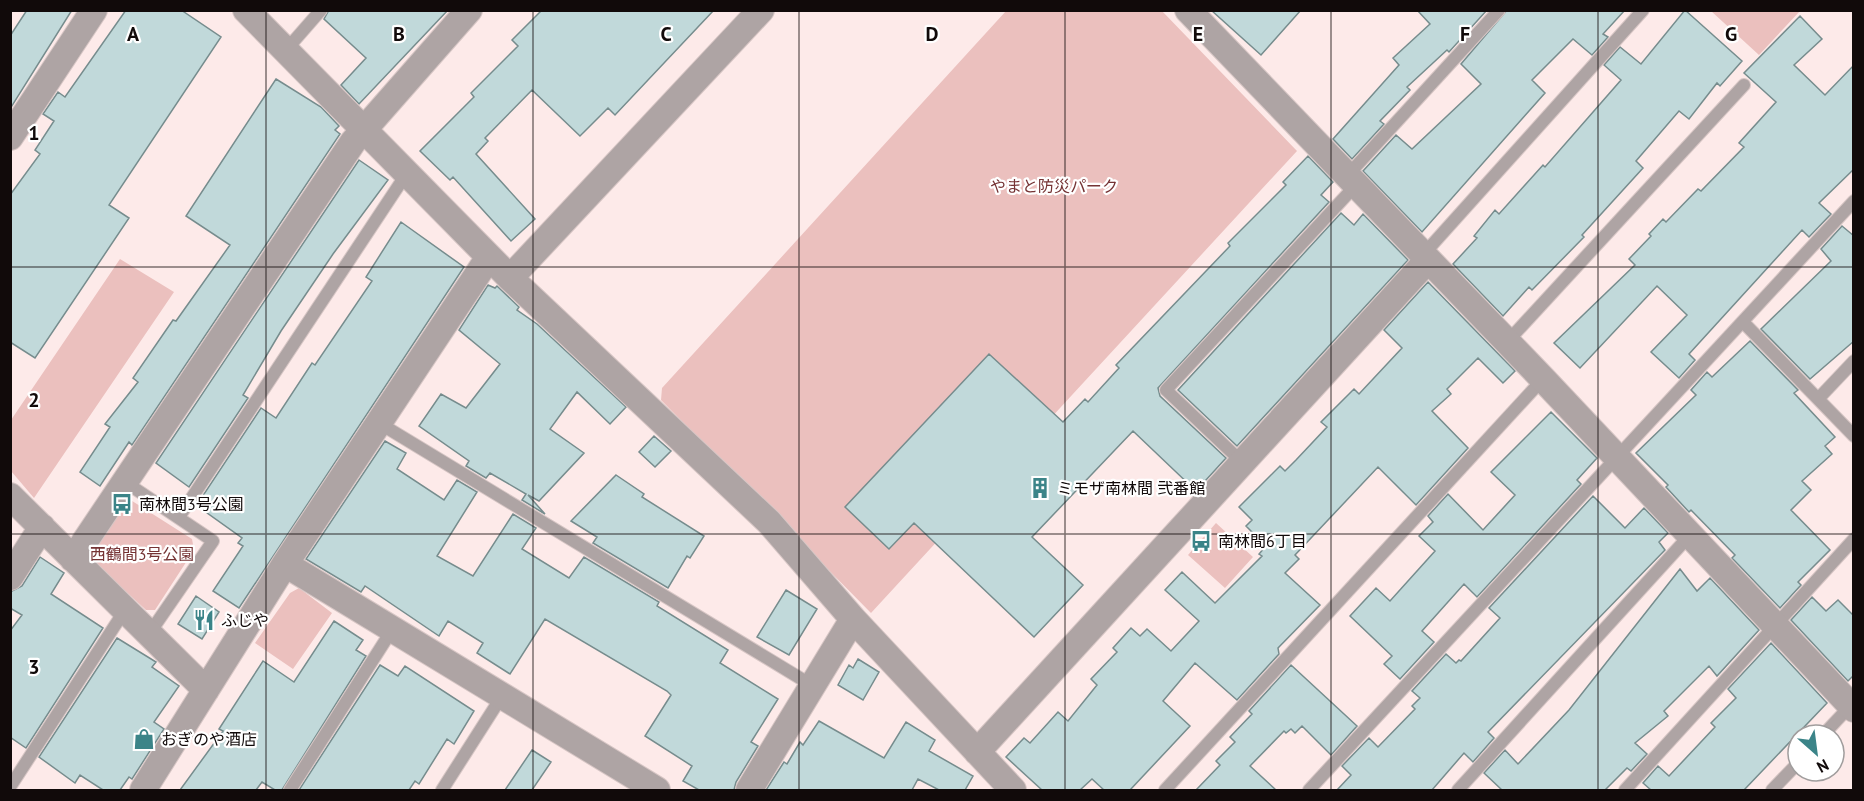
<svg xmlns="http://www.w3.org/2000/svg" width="1864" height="801" font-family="'PT Sans','Noto Sans JP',sans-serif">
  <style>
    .green { fill: #ebc0be }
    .building { fill: #c1d9da; stroke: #768c8d; stroke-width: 1.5 }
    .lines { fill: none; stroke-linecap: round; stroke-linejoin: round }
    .service-casing { stroke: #d7c6c5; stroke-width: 14 }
    .minor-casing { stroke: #d7c6c5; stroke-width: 28 }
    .service { stroke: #aea4a4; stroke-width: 12 }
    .minor { stroke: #aea4a4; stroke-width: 26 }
    .grid { fill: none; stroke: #110a0a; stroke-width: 1.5; stroke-opacity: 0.55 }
    .labels { text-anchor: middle; stroke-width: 4.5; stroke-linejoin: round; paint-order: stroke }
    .park-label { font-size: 16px; fill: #753334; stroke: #fff }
    .poi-label { font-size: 16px; fill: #110a0a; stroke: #fff; text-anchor: start }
    .grid-label { font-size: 20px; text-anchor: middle; font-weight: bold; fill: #110a0a; stroke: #fff; stroke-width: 4.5; stroke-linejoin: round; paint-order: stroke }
  </style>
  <rect width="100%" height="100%" fill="#fdeae9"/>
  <path class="green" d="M1006,11H1162L1297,151L871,613L661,400L662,388Z
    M1711,11H1800L1759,55Z
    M120,259L174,292L34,498L11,471V420Z
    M129,499L192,539L194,550L155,610H146L85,554Z
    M1216,523L1253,557L1225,588L1188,555Z
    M299,588L332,613L293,669L255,643L290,593Z"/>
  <path class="building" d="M27,10H72L10,109V36Z
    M126,10H181L221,37L109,205L129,218L35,358L10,342V195L40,154L35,150L54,121L43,114L58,92L65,97Z
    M329,10H448L359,104L341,85L366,58L324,19Z
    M542,10H714L615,115L608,108L580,136L532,90L485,138L488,141L476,154L535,219L511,241L453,177L450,180L420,151L474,97L471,93L518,46L512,40Z
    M1211,10H1301L1261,55Z
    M1417,10H1487L1449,52L1447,50L1407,87L1410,90L1380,121L1384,124L1352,159L1333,139L1399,65L1393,58L1430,24Z
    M1507,10H1625L1603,34L1608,37L1592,55L1573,39L1532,80L1545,93L1422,232L1363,171L1396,135L1412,149L1481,84L1461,64Z
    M1685,10L1742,61L1720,86L1717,83L1689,119L1679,111L1636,161L1643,168L1582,235L1584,237L1532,290L1529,287L1503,316L1453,264L1477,238L1474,236L1495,210L1499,214L1543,165L1545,167L1621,80L1604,65L1620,47L1641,64Z
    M1800,16L1822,39L1794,65L1825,95L1854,65V169L1819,203L1831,214L1809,237L1802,230L1689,354L1695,360L1679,378L1651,352L1687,315L1657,286L1580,368L1554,343L1635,265L1629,259L1651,236L1649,234L1663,219L1666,222L1698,189L1701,191L1744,147L1739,143L1776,102L1744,73Z
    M276,79L321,107L339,126L335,130L340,134L132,445L129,442L100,486L80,472L110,427L105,424L138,382L133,378L173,320L176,321L230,245L186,216Z
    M1308,156L1333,182L1321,195L1329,202L1158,388L1160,396L1226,458L1196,491L1133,431L1032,537L1083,585L1034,637L914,523L889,549L845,507L989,354L1063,422L1085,399L1088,402L1119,368L1116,365L1230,246L1228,243L1286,185L1283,182Z
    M359,160L388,180L333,254L281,331L243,395L248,398L189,487L156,463Z
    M1341,213L1354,225L1363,214L1408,260L1237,446L1178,390Z
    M401,222L464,267L239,608L213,591L243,546L238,543L242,538L203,510L208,502L202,497L261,408L276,418L312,363L315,365L372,281L366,277Z
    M1842,226L1854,236V341L1810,379L1761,329L1831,261L1821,249Z
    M1428,282L1515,371L1503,383L1478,358L1447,389L1451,394L1432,411L1468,448L1416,505L1378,467L1295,555L1299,559L1285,573L1320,605L1278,648L1279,654L1237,700L1195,663L1163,701L1190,726L1130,790H1104L1092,779L1080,790H1042L1006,757L1024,738L1030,743L1058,712L1068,721L1097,685L1091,679L1117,652L1113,648L1131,628L1140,636L1147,629L1171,651L1199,621L1165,590L1182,572L1215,603L1262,556L1259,554L1266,546L1246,526L1252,520L1239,507L1280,466L1285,471L1296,460L1327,427L1321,422L1354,389L1359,394L1402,348L1384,330Z
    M488,285L495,288L497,286L519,307L517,310L537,324L626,407L610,424L577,392L550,429L584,453L539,501L528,495L545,514L522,500L526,494L490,473L486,478L466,466L469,461L419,426L441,394L466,408L500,364L459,330Z
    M1750,341L1798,390L1794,393L1835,437L1825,446L1832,454L1802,481L1811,490L1791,510L1830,550L1798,582L1801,585L1780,608L1732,558L1735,555L1691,510L1689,512L1666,487L1668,485L1636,453L1696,395L1691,390L1707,372L1712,377Z
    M1551,412L1597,458L1577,480L1581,484L1477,597L1464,584L1422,631L1434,642L1400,679L1384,664L1392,656L1350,616L1376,588L1390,601L1435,551L1419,536L1433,522L1428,516L1448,494L1483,530L1515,495L1491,472Z
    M654,436L671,451L655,467L639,452Z
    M385,441L406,453L397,469L444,500L457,480L477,492L437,556L473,576L513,514L536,528L522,549L569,578L584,557L659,602L657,606L728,650L720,663L778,699L751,742L758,746L736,782L734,790H699L683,781L692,766L645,736L671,695L667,691L545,619L510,674L477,653L483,643L448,621L439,636L365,586L361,592L306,559Z
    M616,475L644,494L642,497L704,536L690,558L687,556L668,588L593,543L597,537L571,521Z
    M1593,496L1625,528L1644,508L1668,533L1659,542L1665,550L1488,732L1494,738L1473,762L1464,753L1432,790H1337L1351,775L1342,766L1369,738L1378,747L1415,709L1412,706L1420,698L1412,691L1446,654L1456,663L1459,660L1461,661L1500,618L1489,608Z
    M40,557L64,573L51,594L103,628L26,748L10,737V631L22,615L10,608V592L22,586Z
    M1680,569L1697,591L1710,578L1759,630L1717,676L1709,666L1664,711L1668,716L1635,743L1647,754L1631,771L1627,768L1605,790H1502L1484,773L1505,750L1518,764L1569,710Z
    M786,590L817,609L789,655L757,637Z
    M196,596L219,612L202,639L178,624Z
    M1812,597L1826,611L1838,600L1854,616V675L1848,681L1791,620Z
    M334,621L363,640L356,650L366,656L282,790H275L262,782L256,790H180L223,731L219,729L263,661L294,682Z
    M117,638L156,662L152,667L179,686L154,722L164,729L132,779L129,777L120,790H103L80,775L75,783L39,757Z
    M1771,643L1827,703L1744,790H1651L1643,783L1658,766L1669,776L1715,727L1711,723L1736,698L1728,689Z
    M858,659L879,672L863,700L838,685L849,665L853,668Z
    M380,665L398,676L405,666L474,711L454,744L447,739L419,784L415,781L409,790H299Z
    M1291,665L1357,726L1331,755L1302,726L1295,733L1291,729L1286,733L1284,731L1250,766L1276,790H1196L1220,765L1216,761L1235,742L1230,737L1252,714L1249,711Z
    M819,721L884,758L906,722L935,740L929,751L973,776L965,790H939L918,779L912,790H766L784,762L787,764L800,742L803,745Z
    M532,750L551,762L532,790H505Z"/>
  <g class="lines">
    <defs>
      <path id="service" d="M286,50L321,10
        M1347,176L1499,10
        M1422,256L1643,10
        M1743,322L1854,436
        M1507,342L1744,85
        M1818,399L1854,361
        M379,423L813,686
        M1243,463L1166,390L1356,185
        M125,482L213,541L149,634
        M179,517L407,173
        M1823,735L1853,703
        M10,787L125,610
        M290,790L392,630
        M442,790L502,696
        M1165,790L1543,379
        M1309,790L1854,201
        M1458,790L1690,535
        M1625,790L1854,539
        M1772,790L1798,763"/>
      <path id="minor" d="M246,10L510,278L769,522L853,619L1013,790
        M1188,10L1543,379L1854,709
        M10,137L94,10
        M510,278L761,10
        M10,496L206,690
        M73,559L353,142L469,10
        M285,564L657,790
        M10,577L42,527
        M977,752L1427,261
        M143,790L285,564L489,257
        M749,790L853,619"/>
    </defs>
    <use href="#service" class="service-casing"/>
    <use href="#minor" class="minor-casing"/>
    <use href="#service" class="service"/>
    <use href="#minor" class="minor"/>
  </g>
  <path class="grid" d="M266,10V790M533,10V790M799,10V790M1065,10V790M1331,10V790M1598,10V790M10,267H1854M10,534H1854"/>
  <defs>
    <symbol id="building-bare" viewBox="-9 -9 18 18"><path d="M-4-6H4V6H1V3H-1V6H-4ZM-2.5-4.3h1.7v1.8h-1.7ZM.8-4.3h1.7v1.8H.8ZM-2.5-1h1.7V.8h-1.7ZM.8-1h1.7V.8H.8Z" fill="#3b8488" stroke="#fff" stroke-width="2.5" paint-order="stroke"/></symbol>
    <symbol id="bus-bare" viewBox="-9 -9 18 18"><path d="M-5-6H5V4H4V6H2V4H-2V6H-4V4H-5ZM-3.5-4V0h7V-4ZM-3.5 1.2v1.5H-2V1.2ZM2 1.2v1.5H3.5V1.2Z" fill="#3b8488" stroke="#fff" stroke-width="2.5" paint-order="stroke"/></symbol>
    <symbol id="restaurant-bare" viewBox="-9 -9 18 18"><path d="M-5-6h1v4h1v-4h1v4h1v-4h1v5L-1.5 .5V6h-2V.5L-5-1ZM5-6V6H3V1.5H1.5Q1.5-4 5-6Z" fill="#3b8488" stroke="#fff" stroke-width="2.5" paint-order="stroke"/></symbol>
    <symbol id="shop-bare" viewBox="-9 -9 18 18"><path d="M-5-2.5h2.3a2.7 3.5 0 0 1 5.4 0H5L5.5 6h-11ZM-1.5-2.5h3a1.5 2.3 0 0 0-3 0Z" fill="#3b8488" stroke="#fff" stroke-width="2.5" paint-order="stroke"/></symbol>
  </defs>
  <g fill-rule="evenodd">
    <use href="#building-bare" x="1025" y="473" width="30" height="30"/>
    <use href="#bus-bare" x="107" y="489" width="30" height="30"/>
    <use href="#bus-bare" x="1186" y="526" width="30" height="30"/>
    <use href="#restaurant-bare" x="189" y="605" width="30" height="30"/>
    <use href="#shop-bare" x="129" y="724" width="30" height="30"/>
  </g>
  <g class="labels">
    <g class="park-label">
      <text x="1054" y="192">やまと防災パーク</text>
      <text x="142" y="560">西鶴間3号公園</text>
    </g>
    <g class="poi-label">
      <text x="1057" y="494">ミモザ南林間 弐番館</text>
      <text x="139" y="510">南林間3号公園</text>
      <text x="1218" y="547">南林間6丁目</text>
      <text x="221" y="626">ふじや</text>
      <text x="161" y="745">おぎのや酒店</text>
    </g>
  </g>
  <g class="grid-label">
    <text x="133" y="41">A</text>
    <text x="399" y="41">B</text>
    <text x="666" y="41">C</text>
    <text x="932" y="41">D</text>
    <text x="1198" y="41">E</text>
    <text x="1465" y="41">F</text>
    <text x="1731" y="41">G</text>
    <text x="34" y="140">1</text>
    <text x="34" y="407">2</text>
    <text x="34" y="674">3</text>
  </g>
  <rect width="1864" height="801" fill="none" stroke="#110a0a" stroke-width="24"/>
  <g transform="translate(1816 753) rotate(152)"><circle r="28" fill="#ffffff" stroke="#a09d9d" stroke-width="1.5"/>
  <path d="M0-4.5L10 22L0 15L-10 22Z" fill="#3b8488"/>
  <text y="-9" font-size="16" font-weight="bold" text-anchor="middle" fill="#110a0a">N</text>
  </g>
</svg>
